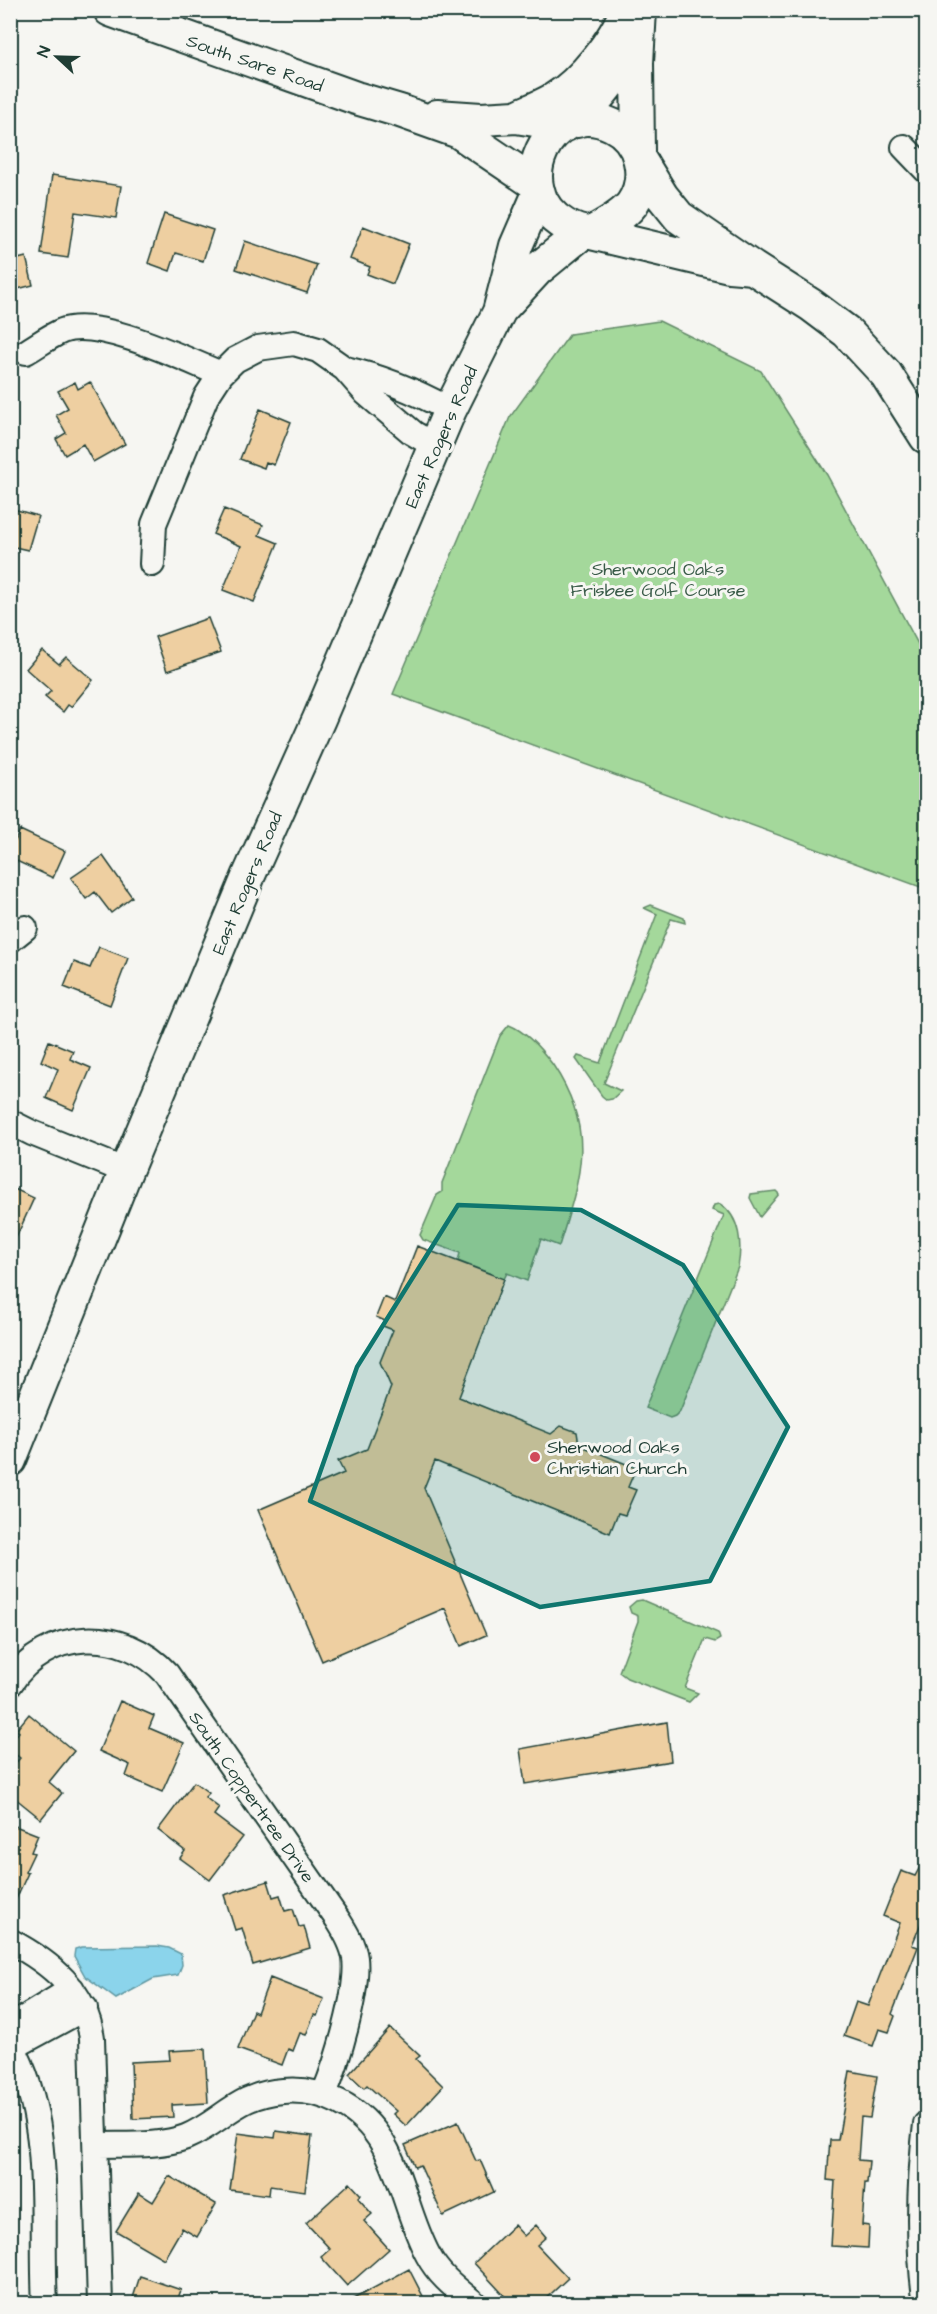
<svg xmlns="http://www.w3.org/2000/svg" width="937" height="2314" font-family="'Architects Daughter',sans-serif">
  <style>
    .green { fill: #a4d89b; stroke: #628a68; stroke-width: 1.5 }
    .water { fill: #8bd4eb; stroke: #6098a2; stroke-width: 1.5 }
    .building { fill: #eecfa1; stroke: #1f3d34; stroke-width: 1.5 }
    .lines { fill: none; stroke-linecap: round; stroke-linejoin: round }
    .minor-casing { stroke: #1f3d34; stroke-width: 28 }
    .major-casing { stroke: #1f3d34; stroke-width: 36 }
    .minor { stroke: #f6f6f2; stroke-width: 24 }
    .major { stroke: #f6f6f2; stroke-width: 32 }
    .marked { fill: #0f766e; fill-opacity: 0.2; stroke: #0f766e; stroke-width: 4.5; stroke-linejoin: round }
    .poi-dot { fill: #d1495b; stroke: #f6f6f2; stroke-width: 2 }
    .labels { text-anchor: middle; stroke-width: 6; stroke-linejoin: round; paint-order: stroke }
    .street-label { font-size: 18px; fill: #1f3d34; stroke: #f6f6f2 }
    .park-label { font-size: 18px; fill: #3a5c49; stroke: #f6f6f2 }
    .poi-label { font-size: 18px; fill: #1f3d34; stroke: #f6f6f2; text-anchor: start }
  </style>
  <rect width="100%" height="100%" fill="#f6f6f2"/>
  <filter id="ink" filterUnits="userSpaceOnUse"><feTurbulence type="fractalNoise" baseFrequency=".0167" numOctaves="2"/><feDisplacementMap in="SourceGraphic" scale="12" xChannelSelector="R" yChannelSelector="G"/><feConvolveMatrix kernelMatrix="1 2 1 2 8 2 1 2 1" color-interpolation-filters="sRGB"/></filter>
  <g filter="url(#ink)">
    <path class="green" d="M659,321L761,371L827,475L926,659V889L393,694L510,417L570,334Z
      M651,905L684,918L685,923L671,919L604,1083L621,1091L612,1099L607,1100L602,1096L576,1059L578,1056L600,1063L657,914L644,908Z
      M509,1025C527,1032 542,1050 553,1065C597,1131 581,1176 559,1246L541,1239L527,1281L507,1273L504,1279L458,1261L460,1253L423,1240L420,1235L437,1195L442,1192V1183L500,1036Z
      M776,1191L779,1194L760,1217L750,1198L751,1194Z
      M720,1204C741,1217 742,1246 738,1267L680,1411L675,1416L670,1418L645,1408L724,1215L712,1210L714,1205Z
      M642,1600L718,1633L720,1639L715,1642L705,1639L685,1688L698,1693L689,1702L627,1678L619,1672L638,1621V1616L631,1613L629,1607L636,1601Z"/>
    <path class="water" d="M157,1946L169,1948L181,1954L182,1965L178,1975L153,1979L116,1999L85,1976L74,1956L75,1949L82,1947Z"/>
    <path class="building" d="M52,175L121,186L116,218L75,212L68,258L41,254Z
      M164,214L213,230L203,261L176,253L170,271L148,263Z
      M363,226L409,244L393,284L367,274L370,267L350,259Z
      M245,241L317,265L307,293L236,269Z
      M26,257L33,285L10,291V261Z
      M75,382L78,389L90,382L125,444L93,462L83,444L65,455L56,439L66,433L56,415L68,408L58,391Z
      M260,409L291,422L274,465L266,462L264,468L240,459Z
      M10,508L38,516L28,550L10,546Z
      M224,509L263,525L259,535L278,543L254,602L223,590L241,546L213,534Z
      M208,618L221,652L167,671L155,637Z
      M42,650L59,664L66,657L93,680L71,707L68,705L63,712L45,697L51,691L26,669Z
      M20,830L65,851L53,878L10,858V852Z
      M103,856L132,897L111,913L95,892L86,899L71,878Z
      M99,947L128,958L110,1005L64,987L74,962L90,968Z
      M49,1041L73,1051L70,1059L91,1068L73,1110L46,1098L58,1069L41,1061Z
      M10,1187L34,1198L10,1251Z
      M417,1246L504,1279L459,1397L551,1434L561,1426L577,1432L579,1445L636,1468L628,1487L636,1490L625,1515L618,1513L610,1533L435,1461L424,1488L486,1635L461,1646L445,1608L322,1661L258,1510L344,1473L338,1461L367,1449L391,1387L380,1362L393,1330L383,1326L385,1321L376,1317L384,1297L395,1302Z
      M120,1701L154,1716L149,1728L184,1743L162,1792L126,1776L130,1765L99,1751Z
      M29,1714L74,1751L49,1782L62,1793L41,1819L10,1794V1769L20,1758L10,1750V1742L19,1732L16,1730Z
      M667,1722L671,1761L525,1784L520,1749Z
      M194,1782L209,1793L205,1797L219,1808L214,1815L243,1837L210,1880L180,1858L185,1851L158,1830Z
      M10,1824L38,1835L31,1852L34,1853L25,1872L28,1873L10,1912Z
      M927,1854V1909L912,1945L918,1947L892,2014L895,2016L889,2032L879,2029L873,2046L844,2036L856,2002L868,2006L900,1923L883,1916L901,1871L915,1876Z
      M268,1881L273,1897L280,1895L285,1911L293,1909L299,1927L304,1926L310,1948L253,1965L242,1928L235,1930L224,1895Z
      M270,1978L324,1999L317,2016L314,2015L306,2035L300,2033L293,2051L288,2049L282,2065L238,2049L253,2011L257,2013Z
      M390,2028L420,2056L416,2059L443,2086L406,2126L393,2114L396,2111L367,2085L364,2088L349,2074Z
      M205,2049L208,2103L172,2105L173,2117L133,2119L131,2062L170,2060L169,2051Z
      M850,2071L877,2076L870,2118L861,2117L858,2160L869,2161L867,2183H865L862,2225L869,2226L868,2248L831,2246L835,2181L827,2180L830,2140H838Z
      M458,2122L476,2161L480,2160L494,2192L443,2216L420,2165L415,2167L405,2145Z
      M276,2131L312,2136L305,2191L270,2186L269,2195L230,2190L238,2133L275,2138Z
      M169,2176L216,2204L197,2237L182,2228L164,2259L116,2231L139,2193L153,2202Z
      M350,2183L361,2195L358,2198L372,2214L364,2221L389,2249L347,2286L321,2257L330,2249L306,2223Z
      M514,2225L524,2236L536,2225L546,2237L537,2245L568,2278L540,2304H512L474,2263Z
      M409,2269L427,2304H344Z
      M140,2276L181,2290L176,2304H131Z"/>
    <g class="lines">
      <defs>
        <path id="minor" d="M904,147L926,170
          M26,352C38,345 50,336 62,331C99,317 184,359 221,374
          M345,369C382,377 417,392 450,410
          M152,564L154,524L206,397L221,374L235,360L258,348L294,343L318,350L345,369L366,393L413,433L435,446
          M10,940L25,928
          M10,1122L32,1133L126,1171
          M10,1684C47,1627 123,1626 167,1674L338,1920C345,1931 353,1944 355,1958C359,1991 337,2063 324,2094
          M10,1941C51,1963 85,1990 92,2038L100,2304
          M10,2027L72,1989
          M10,2043C55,2122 40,2217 45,2304
          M13,2047L85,2008
          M96,2145C124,2144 159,2147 186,2137C224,2121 235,2095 283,2091C304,2089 321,2093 339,2102C400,2133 399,2201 428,2255C439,2276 457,2289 475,2304
          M926,2304C917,2244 919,2183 926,2124"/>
        <path id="major" d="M110,10L356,98L400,111L459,132L536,184
          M437,116L481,119L516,117L566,125
          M516,117C529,111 542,106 554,99C581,83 616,40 626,10
          M577,121C602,92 621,76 630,38
          M638,151L637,63L640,10
          M640,160L662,196L679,217L753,268L811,305L847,332L886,374L926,437
          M591,233C605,225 622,217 632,204C650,177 641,139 612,125C549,94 504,190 565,225C574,230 581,233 591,233L729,266L753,268
          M501,309L538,269L582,233
          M10,1460L126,1171L249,875L319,719L450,410L499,312L516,246L539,193"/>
      </defs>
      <use href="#minor" class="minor-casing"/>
      <use href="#major" class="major-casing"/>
      <use href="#minor" class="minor"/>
      <use href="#major" class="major"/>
    </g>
  </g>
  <path class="marked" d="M458,1205L581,1210L683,1265L788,1427L710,1581L540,1607L310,1501L357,1367Z"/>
  <circle class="poi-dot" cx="535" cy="1457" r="6"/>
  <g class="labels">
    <g class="street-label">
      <text transform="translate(255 63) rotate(19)" y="6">South Sare Road</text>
      <text transform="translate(441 437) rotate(-66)" y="6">East Rogers Road</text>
      <text transform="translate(247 883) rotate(-67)" y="6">East Rogers Road</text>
      <text transform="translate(252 1797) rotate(55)" y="6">South Coppertree Drive</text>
    </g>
    <g class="park-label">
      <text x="658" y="575">Sherwood Oaks<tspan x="658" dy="21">Frisbee Golf Course</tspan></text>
    </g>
    <g class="poi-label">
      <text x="547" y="1453">Sherwood Oaks<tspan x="547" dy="21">Christian Church</tspan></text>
    </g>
  </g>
  <rect width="937" height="2314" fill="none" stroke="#f6f6f2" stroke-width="36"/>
  <rect x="18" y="18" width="901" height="2278" fill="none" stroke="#1f3d34" stroke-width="2" filter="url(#ink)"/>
  <g transform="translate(57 57) rotate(292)" stroke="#f6f6f2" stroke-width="4.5" paint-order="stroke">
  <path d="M0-4.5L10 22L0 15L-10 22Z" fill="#1f3d34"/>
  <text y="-9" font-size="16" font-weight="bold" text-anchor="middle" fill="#1f3d34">N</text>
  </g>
</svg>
